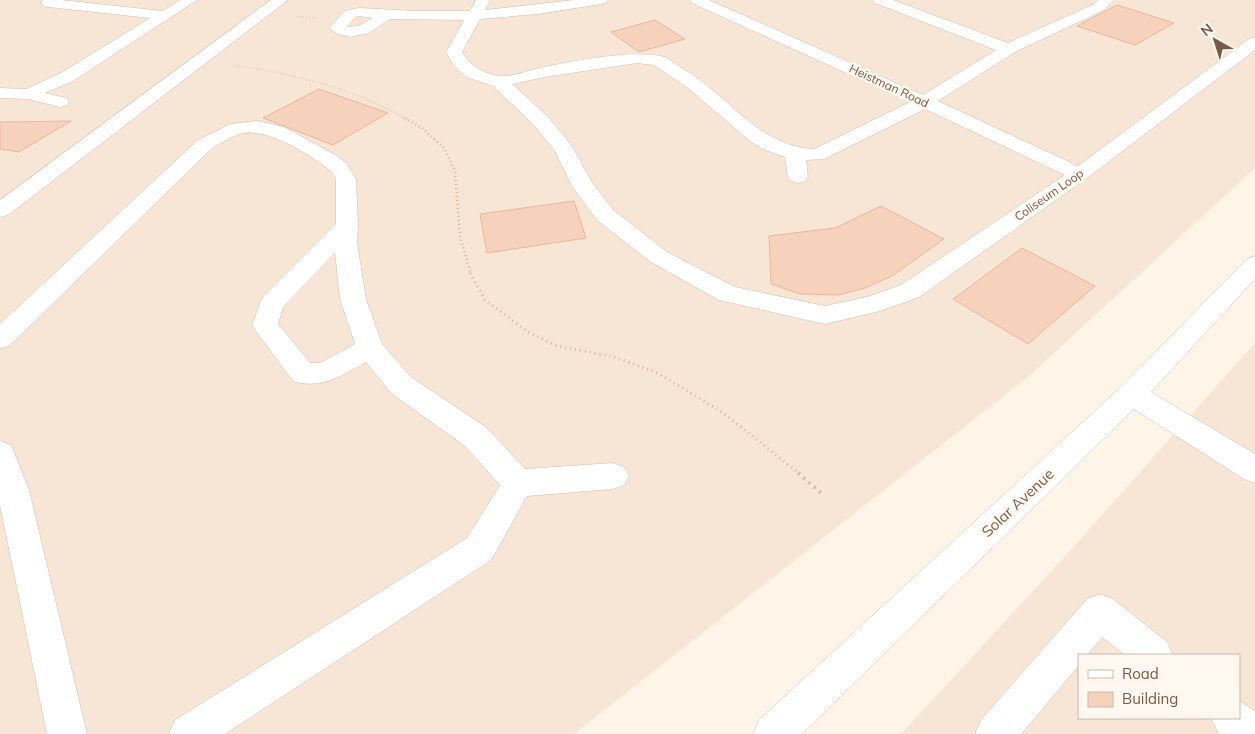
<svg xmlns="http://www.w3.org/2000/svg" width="1255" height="734" font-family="Mulish,sans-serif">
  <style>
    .residential { fill: #f7e6d5; fill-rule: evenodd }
    .building { fill: #f6d1bc; stroke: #ebb69b }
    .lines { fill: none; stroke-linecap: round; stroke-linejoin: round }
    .minor-casing { stroke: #d4bdae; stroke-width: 1 }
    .path-far3 { stroke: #dcb49e; stroke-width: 2; stroke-dasharray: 0.5 2.5; stroke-linecap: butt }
    .path-far2 { stroke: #dcb49e; stroke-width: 2.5; stroke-dasharray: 1 3; stroke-linecap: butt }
    .path-far1 { stroke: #dcb49e; stroke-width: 3; stroke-dasharray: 1 4; stroke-linecap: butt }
    .path { stroke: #dcb49e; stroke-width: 4; stroke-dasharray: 2 5; stroke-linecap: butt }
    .minor { fill: #fff; fill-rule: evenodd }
    .labels { text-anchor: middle; stroke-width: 5; stroke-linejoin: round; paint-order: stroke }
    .far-street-label { font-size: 12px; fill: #7b5848; stroke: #fff8f0 }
    .street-label { font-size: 15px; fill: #7b5848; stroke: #fff8f0 }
  </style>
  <rect width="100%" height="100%" fill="#fef4e7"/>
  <path class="residential" d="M0,0H1255V168L1029,376L574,734H0Z
    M1255,343V734H901L1079,541ZM1079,655H1239V718H1079Z"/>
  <path class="building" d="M1117,5L1174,23L1135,45L1077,26Z
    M655,20L685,39L639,52L611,32Z
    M319,89L388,113L333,145L263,118Z
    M71,121L19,152L0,149V122Z
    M574,201L586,238L487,253L480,214Z
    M881,206L944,239L892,276L865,288L838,295L800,294L771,284L769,236L835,228Z
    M1022,248L1095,286L1028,344L953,299Z"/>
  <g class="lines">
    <defs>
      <path id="minor" d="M43,0H61L163,11L180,0H197L73,81L45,93L66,98L69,102L66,106L60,107L28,99L0,98V88L26,89L61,73L150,18L48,7L43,6L41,3Z
        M271,0H288L8,215L0,217V200Z
        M476,0H490L485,10L574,0H608L606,3L601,4L538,14L480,19L462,52C469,65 484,74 499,76C509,78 529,70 540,68C574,61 632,49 665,57C677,65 689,72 701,81C737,108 766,147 814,149L910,102L692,3L690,0H709L923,95L996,50L875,3L873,0H893L1008,43L1094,4L1098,0H1113L1104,10L1015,52L938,101L1078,166L1249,39L1255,37V50L1087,178L919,297L880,311L825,324L719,300L651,262L597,220L572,186L555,151L533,124L493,86L466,77L452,63L446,52L464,20L390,19L369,33L351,37L338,34L329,28L345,11L359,8L417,11H470ZM359,16L373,18L358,26L347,27L355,17ZM637,63L654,65L688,88L750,141L763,149L785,157L788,177L791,181L798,183L805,181L808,177L806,160L824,159L925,109L1065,175L901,285L867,297L825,306L735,287L667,252L613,210L593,184L571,145L547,116L512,84L545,77Z
        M257,121L284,127L337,156L346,163L356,179L358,226L357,243L366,299L382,344L411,377L487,428L525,469L613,463L624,467L629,476L624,485L613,489L527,496L491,560L225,734H169L175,720L467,538L500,485L465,446L391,393L366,362C343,375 321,390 293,381L256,331L252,325L262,298L336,224V179L331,171C311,155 269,129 244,133C233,135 221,143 212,148L9,346L0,348V324L198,140L231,124ZM335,252L340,299L355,344L320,363H310L278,324L283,307Z
        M1255,256V279L1151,392L1255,454V483L1244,479L1134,409L802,734H753L759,720L1122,386L1247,259Z
        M0,441L11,445L29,490L87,734H47L0,505Z
        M1100,594L1113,599L1167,642L1173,655H1125L1102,637L1087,655H1079V665L1021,734H975L981,720L1087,599Z
        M1239,701L1255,711V734H1219L1211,718H1239Z"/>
    </defs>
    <use href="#minor" class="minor-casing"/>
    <path class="path-far3" d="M297,17L316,18
      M233,65C293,74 355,88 407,120"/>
    <path class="path-far2" d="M405,118L422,128L444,148L455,171L460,237L471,274"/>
    <path class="path-far1" d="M470,273L485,300L528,332L557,346L614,357L656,372L722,412L800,474"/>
    <path class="path" d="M798,473L821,493"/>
    <use href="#minor" class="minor"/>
  </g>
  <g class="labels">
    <g class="far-street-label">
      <text transform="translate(889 86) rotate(25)" y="4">Heistman Road</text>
      <text transform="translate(1049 195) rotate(-35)" y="4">Coliseum Loop</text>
    </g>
    <g class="street-label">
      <text transform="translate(1018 503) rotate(-43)" y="5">Solar Avenue</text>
    </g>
  </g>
  <rect x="1078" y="654" width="162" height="65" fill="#fff8f0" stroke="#cab8ad"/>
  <rect x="1088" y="670" width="25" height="8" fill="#ffffff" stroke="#cab8ad"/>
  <text x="1122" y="679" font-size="15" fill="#7b5848">Road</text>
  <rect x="1088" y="692" width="25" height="15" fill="#f6d1bc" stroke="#cab8ad"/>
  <text x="1122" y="704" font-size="15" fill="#7b5848">Building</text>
  <g transform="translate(1215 40) rotate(321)" stroke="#fff8f0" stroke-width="4" paint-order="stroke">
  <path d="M0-4L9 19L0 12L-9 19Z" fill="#7b5848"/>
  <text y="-8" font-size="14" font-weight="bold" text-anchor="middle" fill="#7b5848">N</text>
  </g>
</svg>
